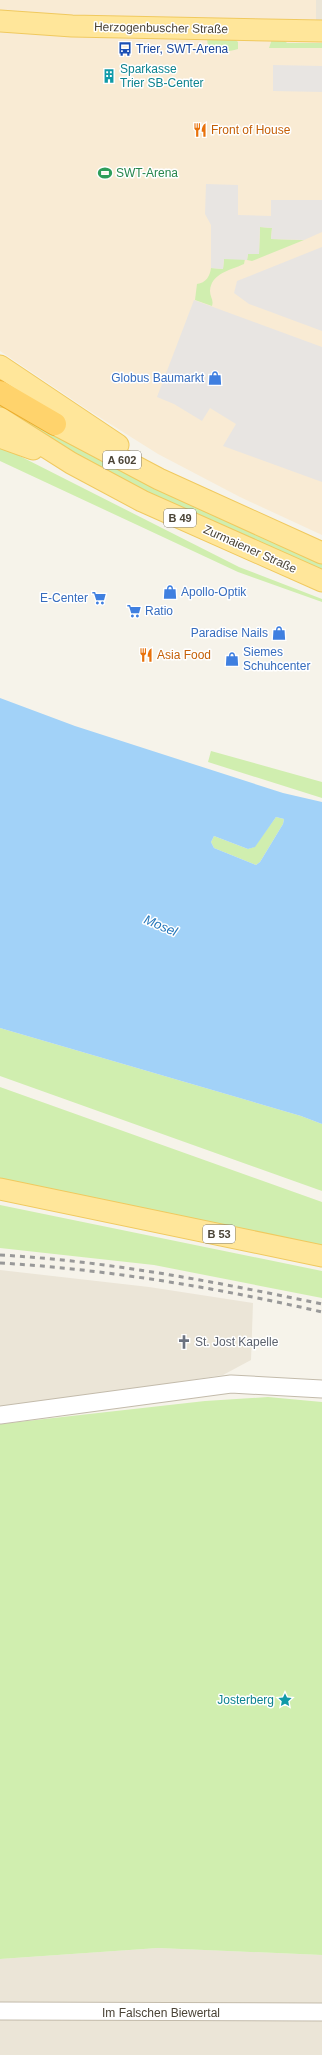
<svg xmlns="http://www.w3.org/2000/svg" width="322" height="2055" font-family="Helvetica,sans-serif">
  <style>
    .residential { fill: #ebe5d7 }
    .commercial { fill: #f9ebd4 }
    .green { fill: #d0eeaf }
    .parking { fill: #e8e5e2 }
    .water { fill: #a2d2f8; fill-rule: evenodd }
    .lines { fill: none; stroke-linecap: round; stroke-linejoin: round }
    .minor-casing { stroke: #c3bbab; stroke-width: 19 }
    .major-casing { stroke: #f0c95f; stroke-width: 23 }
    .highway-casing { stroke: #edad2d; stroke-width: 24 }
    .minor { stroke: #fff; stroke-width: 17 }
    .major { stroke: #ffe69a; stroke-width: 21 }
    .highway { stroke: #ffd36c; stroke-width: 22 }
    .rail { stroke: #999; stroke-width: 3; stroke-dasharray: 5 5; stroke-linecap: butt }
    .labels { text-anchor: middle; stroke-width: 3; stroke-linejoin: round; paint-order: stroke }
    .shield { fill: #fff; stroke: #817c73; stroke-width: 1 }
    .shield-label { font-size: 11px; font-weight: bold; fill: #4b4437 }
    .street-label { font-size: 12px; fill: #4b4437; stroke: #fff }
    .transit-label { font-size: 12px; fill: #164399; stroke: #fff; text-anchor: start }
    .culture-label { font-size: 12px; fill: #0d838f; stroke: #fff; text-anchor: start }
    .food-label { font-size: 12px; fill: #c56008; stroke: #fff; text-anchor: start }
    .leisure-label { font-size: 12px; fill: #27864d; stroke: #fff; text-anchor: start }
    .shop-label { font-size: 12px; fill: #366cbe; stroke: #fff; text-anchor: end }
    .worship-label { font-size: 12px; fill: #5b616d; stroke: #fff; text-anchor: start }
    .water-label { font-size: 13px; font-style: italic; fill: #2376ba; stroke: #fff }
  </style>
  <rect width="100%" height="100%" fill="#f6f3ea"/>
  <path class="residential" d="M316,0H322V31H316Z
    M0,1270L149,1287L253,1303L251,1360L223,1375L10,1408L14,1422L0,1424Z
    M158,1948L322,1955V2055H0V1959Z"/>
  <path class="commercial" d="M0,0H316V31H322V535L240,497L158,454L88,410L0,351Z"/>
  <path class="green" d="M233,37L238,42V49C227,52 218,53 208,46L207,38Z
    M282,38L287,43H322V48H269L272,39Z
    M260,227L272,228L271,239L304,240L252,261L247,260L248,254H259Z
    M224,259H245L244,264C231,270 211,273 210,291C210,297 214,300 212,306L195,300L197,284C206,283 210,276 211,268L223,269Z
    M0,402L322,561V570L198,519L75,457L0,408Z
    M0,446L239,567L322,599V602L238,572L0,461Z
    M211,751L322,782V798L208,762Z
    M276,817L284,819L283,824L260,862L256,865L214,848L211,842L214,836L248,849L254,847Z
    M0,1028L301,1116L322,1124V1191L0,1076Z
    M0,1087L322,1202V1245L0,1181Z
    M0,1205L322,1271V1298L154,1265L0,1248Z
    M268,1397L322,1402V1955L158,1948L0,1959V1424L205,1401Z"/>
  <path class="parking" d="M273,65L322,66V92L273,91Z
    M206,184L238,185V215L271,216V200H322V232L304,240L271,239L272,228L260,227L259,254H248L247,260L224,259L223,269L211,268V225L205,214Z
    M322,247V331L249,304L234,293L237,281Z
    M194,300L322,347V482L223,446L236,424L210,408L202,421L174,404L157,397Z"/>
  <path class="water" d="M0,698L75,726L283,793L322,802V1124L301,1116L0,1028ZM276,817L284,819L283,824L260,862L256,865L214,848L211,842L214,836L248,849L255,847Z"/>
  <g class="lines">
    <defs>
      <path id="minor" d="M0,1415L231,1384L322,1389
        M0,2011L322,2012"/>
      <path id="major" d="M0,21L72,26L322,31
        M0,366L118,445
        M0,418L71,463L142,501L322,581
        M55,424L159,479L322,553
        M0,437L33,449
        M0,1189L322,1256"/>
      <path id="highway" d="M0,392L55,424"/>
    </defs>
    <use href="#minor" class="minor-casing"/>
    <use href="#major" class="major-casing"/>
    <use href="#highway" class="highway-casing"/>
    <use href="#minor" class="minor"/>
    <use href="#major" class="major"/>
    <use href="#highway" class="highway"/>
    <path class="rail" d="M0,1255C108,1261 216,1282 322,1304
      M0,1263C105,1269 219,1288 322,1312"/>
  </g>
  <defs>
    <symbol id="bus-bare" viewBox="-9 -9 18 18"><path d="M-5-6H5V4H4V6H2V4H-2V6H-4V4H-5ZM-3.5-4V0h7V-4ZM-3.5 1.2v1.5H-2V1.2ZM2 1.2v1.5H3.5V1.2Z" fill="#1a4fb4" stroke="#fff" stroke-width="2.5" paint-order="stroke"/></symbol>
    <symbol id="building-bare" viewBox="-9 -9 18 18"><path d="M-4-6H4V6H1V3H-1V6H-4ZM-2.5-4.3h1.7v1.8h-1.7ZM.8-4.3h1.7v1.8H.8ZM-2.5-1h1.7V.8h-1.7ZM.8-1h1.7V.8H.8Z" fill="#0f9aa8" stroke="#fff" stroke-width="2.5" paint-order="stroke"/></symbol>
    <symbol id="restaurant-bare" viewBox="-9 -9 18 18"><path d="M-5-6h1v4h1v-4h1v4h1v-4h1v5L-1.5 .5V6h-2V.5L-5-1ZM5-6V6H3V1.5H1.5Q1.5-4 5-6Z" fill="#e8710a" stroke="#fff" stroke-width="2.5" paint-order="stroke"/></symbol>
    <symbol id="stadium-bare" viewBox="-9 -9 18 18"><path d="M0-5a6.5 5 0 1 0 0 10a6.5 5 0 1 0 0-10ZM-3.5-1.8h7v3.6h-7Z" fill="#2e9e5b" stroke="#fff" stroke-width="2.5" paint-order="stroke"/></symbol>
    <symbol id="shop-bare" viewBox="-9 -9 18 18"><path d="M-5-2.5h2.3a2.7 3.5 0 0 1 5.4 0H5L5.5 6h-11ZM-1.5-2.5h3a1.5 2.3 0 0 0-3 0Z" fill="#3f7fe0" stroke="#fff" stroke-width="2.5" paint-order="stroke"/></symbol>
    <symbol id="supermarket-bare" viewBox="-9 -9 18 18"><path d="M-6-5.5h2.5l.6 2H6L4.5 2H-2.5L-4.4-4H-6ZM-1.5 3.2a1.3 1.3 0 1 0 .1 0ZM3 3.2a1.3 1.3 0 1 0 .1 0Z" fill="#3f7fe0" stroke="#fff" stroke-width="2.5" paint-order="stroke"/></symbol>
    <symbol id="church-bare" viewBox="-9 -9 18 18"><path d="M-1.2-6h2.4v3.5h3.3v2.4h-3.3V6h-2.4V-.1h-3.3v-2.4h3.3Z" fill="#6b7280" stroke="#fff" stroke-width="2.5" paint-order="stroke"/></symbol>
    <symbol id="sight-bare" viewBox="-9 -9 18 18"><path d="M0-6L1.8-2.2L6-1.7L2.9 1.2L3.7 5.4L0 3.3L-3.7 5.4L-2.9 1.2L-6-1.7L-1.8-2.2Z" fill="#0f9aa8" stroke="#fff" stroke-width="2.5" paint-order="stroke"/></symbol>
  </defs>
  <g fill-rule="evenodd">
    <use href="#bus-bare" x="115" y="39" width="20" height="20"/>
    <use href="#building-bare" x="99" y="66" width="20" height="20"/>
    <use href="#restaurant-bare" x="190" y="120" width="20" height="20"/>
    <use href="#stadium-bare" x="95" y="163" width="20" height="20"/>
    <use href="#shop-bare" x="205" y="368" width="20" height="20"/>
    <use href="#shop-bare" x="160" y="582" width="20" height="20"/>
    <use href="#supermarket-bare" x="89" y="588" width="20" height="20"/>
    <use href="#supermarket-bare" x="124" y="601" width="20" height="20"/>
    <use href="#shop-bare" x="269" y="623" width="20" height="20"/>
    <use href="#restaurant-bare" x="136" y="645" width="20" height="20"/>
    <use href="#shop-bare" x="222" y="649" width="20" height="20"/>
    <use href="#church-bare" x="174" y="1332" width="20" height="20"/>
    <use href="#sight-bare" x="275" y="1690" width="20" height="20"/>
  </g>
  <g class="labels">
    <g class="shield">
      <rect x="103" y="451" width="38" height="18" rx="3"/>
      <rect x="164" y="509" width="32" height="18" rx="3"/>
      <rect x="203" y="1225" width="32" height="18" rx="3"/>
    </g>
    <g class="shield-label">
      <text x="122" y="464">A 602</text>
      <text x="180" y="522">B 49</text>
      <text x="219" y="1238">B 53</text>
    </g>
    <g class="street-label">
      <text transform="translate(161 28) rotate(1)" y="4">Herzogenbuscher Straße</text>
      <text transform="translate(250 549) rotate(24)" y="4">Zurmaiener Straße</text>
      <text x="161" y="2017">Im Falschen Biewertal</text>
    </g>
    <g class="transit-label">
      <text x="136" y="53">Trier, SWT-Arena</text>
    </g>
    <g class="culture-label">
      <text x="120" y="73">Sparkasse<tspan x="120" dy="14">Trier SB-Center</tspan></text>
      <text x="274" y="1704" text-anchor="end">Josterberg</text>
    </g>
    <g class="food-label">
      <text x="211" y="134">Front of House</text>
      <text x="157" y="659">Asia Food</text>
    </g>
    <g class="leisure-label">
      <text x="116" y="177">SWT-Arena</text>
    </g>
    <g class="shop-label">
      <text x="204" y="382">Globus Baumarkt</text>
      <text x="181" y="596" text-anchor="start">Apollo-Optik</text>
      <text x="88" y="602">E-Center</text>
      <text x="145" y="615" text-anchor="start">Ratio</text>
      <text x="268" y="637">Paradise Nails</text>
      <text x="243" y="656" text-anchor="start">Siemes<tspan x="243" dy="14">Schuhcenter</tspan></text>
    </g>
    <g class="worship-label">
      <text x="195" y="1346">St. Jost Kapelle</text>
    </g>
    <g class="water-label">
      <text transform="translate(161 925) rotate(23)" y="5">Mosel</text>
    </g>
  </g>
</svg>
